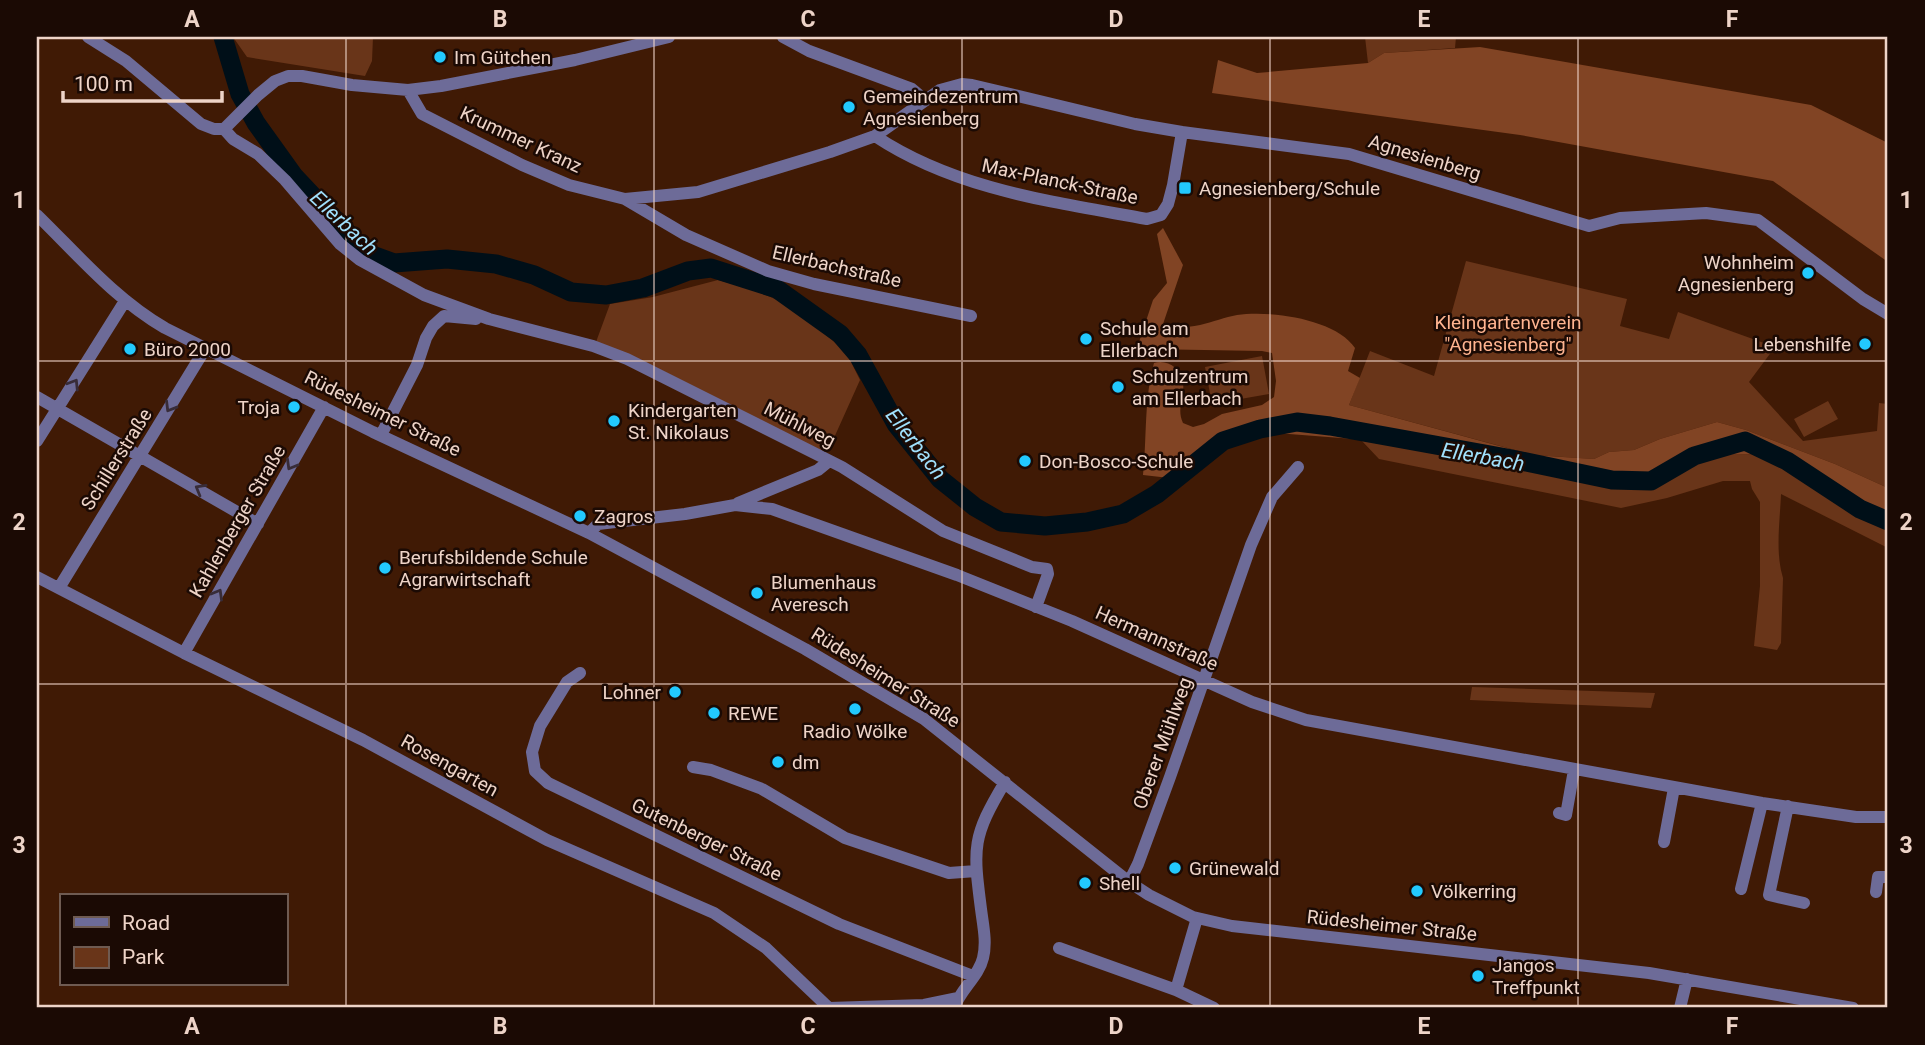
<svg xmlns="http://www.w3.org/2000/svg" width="1925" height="1045" font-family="Roboto,sans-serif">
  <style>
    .green { fill: #693519 }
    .forest { fill: #814424 }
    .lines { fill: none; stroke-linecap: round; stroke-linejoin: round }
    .river { stroke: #000f18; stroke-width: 19 }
    .minor { stroke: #6d6b98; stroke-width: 12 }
    .oneway { stroke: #382c38 }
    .grid { fill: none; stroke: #eed4c8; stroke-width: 2; stroke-opacity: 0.55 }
    .poi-dot { fill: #22c9fe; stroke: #1b0a04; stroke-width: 2.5 }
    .labels { text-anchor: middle; stroke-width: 5; stroke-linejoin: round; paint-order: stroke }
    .poi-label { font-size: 19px; fill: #eed4c8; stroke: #1b0a04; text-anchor: start }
    .street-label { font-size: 19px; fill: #eed4c8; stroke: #1b0a04 }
    .park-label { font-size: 19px; fill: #ffb490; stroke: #1b0a04 }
    .water-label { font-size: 21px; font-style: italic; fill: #a0e0fc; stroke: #1b0a04 }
    .neatline { fill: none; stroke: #eed4c8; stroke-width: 2.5 }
    .grid-label { font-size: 23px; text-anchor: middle; font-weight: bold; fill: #eed4c8 }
  </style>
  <rect width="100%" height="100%" fill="#401a05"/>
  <path class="green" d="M233,37H373L372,61L365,76L247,57Z
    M1365,37H1456L1455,48L1384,53L1368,63Z
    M1466,261L1627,299L1620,326L1669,339L1678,312L1775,347L1749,382L1803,441L1877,431L1879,403L1888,404V488L1835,464L1746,430L1717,422L1660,439L1634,450L1609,452L1594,459L1533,455L1349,405L1370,351L1434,376Z
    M718,280L751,289L792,306L846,352L860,380L829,449L819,452L596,342L610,304L653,297Z
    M1262,356L1269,394L1212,404L1205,367Z
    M1828,401L1838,419L1804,437L1794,419Z
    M1362,441L1393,442L1486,458L1596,482L1643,488L1713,455L1760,454L1888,530V548L1781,494C1780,521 1775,552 1783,578L1781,643L1777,650L1754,646L1760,586V502L1752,489L1750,481H1723L1667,498L1621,508L1379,459Z
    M1472,687L1655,693L1651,708L1470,700Z"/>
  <path class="forest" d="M1480,47L1811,105L1888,143V262L1773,181L1520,135L1212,93L1218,60L1257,73L1368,63L1384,53Z
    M1163,228L1183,265L1162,327C1174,327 1188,328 1200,325C1213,322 1225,317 1237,315C1270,310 1336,319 1355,348L1348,371L1360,378L1349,405L1532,455L1594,459L1609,452L1634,450L1660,439L1717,422L1746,430L1835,464L1888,488V530L1760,454L1713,455L1643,488L1596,482L1486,458L1393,442L1276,433L1229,445L1212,453L1187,480L1143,475C1147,438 1144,398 1154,363C1167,359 1181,368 1183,383C1185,397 1176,408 1183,423L1193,427L1204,424L1222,414L1262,405L1274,397L1276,381L1272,353L1262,351L1145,349L1139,342L1153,300L1167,283L1157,234Z"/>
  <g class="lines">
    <path class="river" d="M223,37L240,94L256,123L294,176L358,244L372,255L394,263L447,259L496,264L534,275L571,292L606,295L643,288L688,271L711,268L777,289L840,334L858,355L896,424L940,479L975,507L1001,522L1045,526L1087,522L1123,514L1157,494L1223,441L1260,429L1297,422L1330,426L1507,458L1612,480L1651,481L1694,456L1745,441L1787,461L1860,509L1888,521"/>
    <path class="minor" d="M88,37L126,61L201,124L214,129H224
      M783,37L809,51L912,89L925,100
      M408,90L422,114L522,165L569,185L625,199L698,192L830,152L875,136L940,90L962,84L972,85L1135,124L1182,132L1349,154L1589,226L1620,218L1706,213L1758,220L1863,299L1888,314
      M224,129L233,139L258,154L285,180L340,244L360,260L424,295L489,319L593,346L627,359L842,467L943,531L1032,567L1047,569L1048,574L1036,607
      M224,129L258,95L275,81L288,76H302L352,85L408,90L441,86L575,60L669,37
      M875,136C956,190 1054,202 1147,219L1161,215L1168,204L1173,185L1182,132
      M625,199L686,235L768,271L814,284L971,316
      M37,215C78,255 115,299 165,328L373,432L589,533L805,649L924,719L1129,882L1149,895L1193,917L1232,926L1649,973L1853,1008
      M37,397L258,524
      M381,435L417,365L426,338L433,326L444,316L476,319
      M37,441L125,301
      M738,503L818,470L829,461
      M589,533L598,524L685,514L735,505L772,509L957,575L1072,621L1252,702L1306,720L1762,803L1856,817H1888
      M37,577L184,653L363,740L547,840L714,913L766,948L829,1008L924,1005L958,998
      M59,588L205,349
      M184,653L324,407
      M580,673L567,682L540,726L532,752L535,771L548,783L839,924L973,976
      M693,767L711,770L762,789L845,838L949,873L976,871
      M1788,806L1769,895L1804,903
      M1559,813L1566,815L1574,770
      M1664,842L1674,788
      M1129,882L1138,864L1170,777L1251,545L1272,497L1298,467
      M1741,889L1762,803
      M1876,892L1878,877H1888
      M1059,948L1176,990L1214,1008
      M1176,990L1197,918
      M954,1008C960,990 979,976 983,958C987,942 983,925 981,909C973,847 972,837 1005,782
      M1680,1008L1687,979"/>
  </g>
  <defs><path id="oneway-chevron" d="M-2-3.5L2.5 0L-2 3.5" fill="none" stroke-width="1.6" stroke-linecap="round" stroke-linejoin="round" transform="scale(1.75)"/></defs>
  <g class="oneway">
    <use href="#oneway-chevron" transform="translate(74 384) rotate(-58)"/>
    <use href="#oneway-chevron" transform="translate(170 407) rotate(121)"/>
    <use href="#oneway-chevron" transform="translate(291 465) rotate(120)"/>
    <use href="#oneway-chevron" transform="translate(200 489) rotate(-150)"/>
    <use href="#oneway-chevron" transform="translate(218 594) rotate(-60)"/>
  </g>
  <path class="grid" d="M346,37V1008M654,37V1008M962,37V1008M1270,37V1008M1578,37V1008M37,361H1888M37,684H1888"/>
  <g class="poi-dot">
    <circle cx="440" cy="57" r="7"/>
    <circle cx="849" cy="107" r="7"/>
    <rect x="1178" y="181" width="14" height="14" rx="3.5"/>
    <circle cx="1808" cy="273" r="7"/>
    <circle cx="1086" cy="339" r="7"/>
    <circle cx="1865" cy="344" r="7"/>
    <circle cx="130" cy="349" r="7"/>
    <circle cx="1118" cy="387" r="7"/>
    <circle cx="294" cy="407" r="7"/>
    <circle cx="614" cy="421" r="7"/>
    <circle cx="1025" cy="461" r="7"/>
    <circle cx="580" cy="516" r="7"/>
    <circle cx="385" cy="568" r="7"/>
    <circle cx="757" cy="593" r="7"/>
    <circle cx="675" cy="692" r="7"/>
    <circle cx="855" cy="709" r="7"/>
    <circle cx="714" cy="713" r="7"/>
    <circle cx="778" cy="762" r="7"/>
    <circle cx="1175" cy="868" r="7"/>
    <circle cx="1085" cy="883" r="7"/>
    <circle cx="1417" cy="891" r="7"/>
    <circle cx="1478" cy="976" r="7"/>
  </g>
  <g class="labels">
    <g class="poi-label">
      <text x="454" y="64">Im Gütchen</text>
      <text x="863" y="103">Gemeindezentrum<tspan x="863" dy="22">Agnesienberg</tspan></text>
      <text x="1199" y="195">Agnesienberg/Schule</text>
      <text x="1794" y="269" text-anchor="end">Wohnheim<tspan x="1794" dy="22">Agnesienberg</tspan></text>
      <text x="1100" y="335">Schule am<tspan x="1100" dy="22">Ellerbach</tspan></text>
      <text x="1851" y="351" text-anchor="end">Lebenshilfe</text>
      <text x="144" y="356">Büro 2000</text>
      <text x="1132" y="383">Schulzentrum<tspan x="1132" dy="22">am Ellerbach</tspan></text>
      <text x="280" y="414" text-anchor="end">Troja</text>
      <text x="628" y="417">Kindergarten<tspan x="628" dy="22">St. Nikolaus</tspan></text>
      <text x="1039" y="468">Don-Bosco-Schule</text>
      <text x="594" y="523">Zagros</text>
      <text x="399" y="564">Berufsbildende Schule<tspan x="399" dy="22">Agrarwirtschaft</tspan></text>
      <text x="771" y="589">Blumenhaus<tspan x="771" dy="22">Averesch</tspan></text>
      <text x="661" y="699" text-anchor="end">Lohner</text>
      <text x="728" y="720">REWE</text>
      <text x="855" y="738" text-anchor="middle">Radio Wölke</text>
      <text x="792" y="769">dm</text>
      <text x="1189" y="875">Grünewald</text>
      <text x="1099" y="890">Shell</text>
      <text x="1431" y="898">Völkerring</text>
      <text x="1492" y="972">Jangos<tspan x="1492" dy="22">Treffpunkt</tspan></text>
    </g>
    <g class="street-label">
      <text transform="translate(521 139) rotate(25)" y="7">Krummer Kranz</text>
      <text transform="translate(1425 157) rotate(17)" y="7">Agnesienberg</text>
      <text transform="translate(1060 181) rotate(12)" y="7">Max-Planck-Straße</text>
      <text transform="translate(837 266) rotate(13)" y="7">Ellerbachstraße</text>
      <text transform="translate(383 413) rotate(26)" y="7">Rüdesheimer Straße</text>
      <text transform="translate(800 424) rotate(27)" y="7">Mühlweg</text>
      <text transform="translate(116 459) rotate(-58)" y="7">Schillerstraße</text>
      <text transform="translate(237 521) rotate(-60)" y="7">Kahlenberger Straße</text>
      <text transform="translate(1157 638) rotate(24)" y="7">Hermannstraße</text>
      <text transform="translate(886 677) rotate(32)" y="7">Rüdesheimer Straße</text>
      <text transform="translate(1162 743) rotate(-70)" y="7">Oberer Mühlweg</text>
      <text transform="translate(450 765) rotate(29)" y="7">Rosengarten</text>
      <text transform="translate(707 839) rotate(26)" y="7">Gutenberger Straße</text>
      <text transform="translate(1392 925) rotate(6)" y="7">Rüdesheimer Straße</text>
    </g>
    <g class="park-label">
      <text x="1508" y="329">Kleingartenverein<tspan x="1508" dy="22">"Agnesienberg"</tspan></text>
    </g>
    <g class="water-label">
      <text transform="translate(344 223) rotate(43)" y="7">Ellerbach</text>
      <text transform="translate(916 444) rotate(52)" y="7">Ellerbach</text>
      <text transform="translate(1483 457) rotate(10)" y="7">Ellerbach</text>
    </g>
  </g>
  <rect width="1925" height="1045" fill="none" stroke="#1b0a04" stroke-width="77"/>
  <rect x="60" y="894" width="228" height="91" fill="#1b0a04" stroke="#6f5b52" stroke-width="2"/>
  <rect x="74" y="917" width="35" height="10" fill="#6d6b98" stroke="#6f5b52" stroke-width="2"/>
  <text x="122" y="930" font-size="21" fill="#eed4c8">Road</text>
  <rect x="74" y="947" width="35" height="21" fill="#693519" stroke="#6f5b52" stroke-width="2"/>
  <text x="122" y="964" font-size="21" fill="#eed4c8">Park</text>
  <path d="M63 91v10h159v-10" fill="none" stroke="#eed4c8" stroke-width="3.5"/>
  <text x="74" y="91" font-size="21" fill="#eed4c8" stroke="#1b0a04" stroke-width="5" paint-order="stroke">100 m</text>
  <rect x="38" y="38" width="1848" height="968" class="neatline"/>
  <g class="grid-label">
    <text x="192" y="27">A</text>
    <text x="500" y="27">B</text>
    <text x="808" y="27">C</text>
    <text x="1116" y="27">D</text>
    <text x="1424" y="27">E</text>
    <text x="1732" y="27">F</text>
    <text x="19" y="208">1</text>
    <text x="1906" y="208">1</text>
    <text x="19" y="530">2</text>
    <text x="1906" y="530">2</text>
    <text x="19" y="853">3</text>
    <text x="1906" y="853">3</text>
    <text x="192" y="1034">A</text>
    <text x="500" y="1034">B</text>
    <text x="808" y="1034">C</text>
    <text x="1116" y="1034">D</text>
    <text x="1424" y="1034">E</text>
    <text x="1732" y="1034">F</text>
  </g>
</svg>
